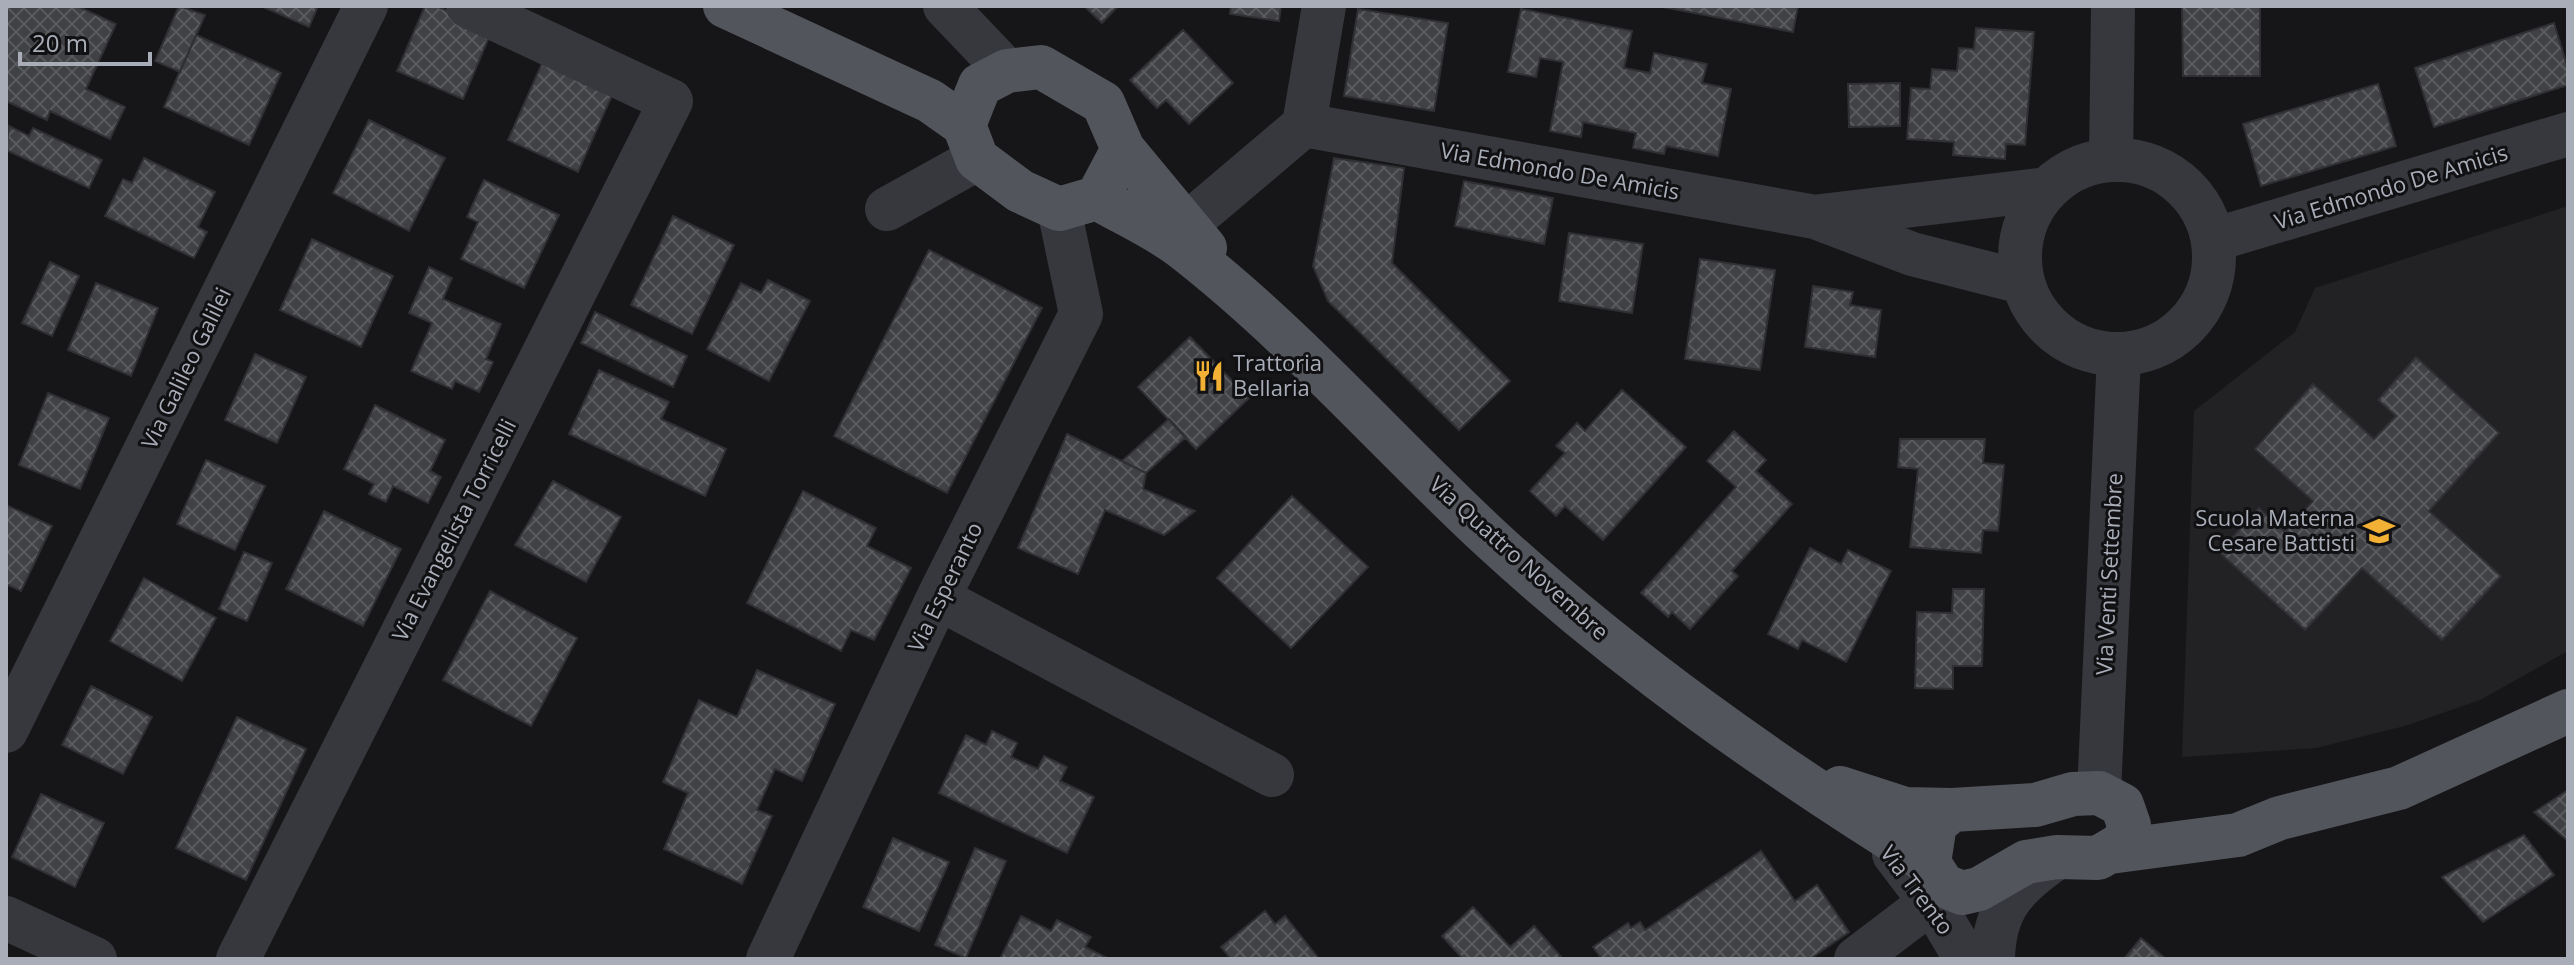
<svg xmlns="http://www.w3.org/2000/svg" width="2574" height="965" font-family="'Open Sans',sans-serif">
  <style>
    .built { fill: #222225 }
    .building { fill: url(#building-cross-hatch); stroke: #303034; stroke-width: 2 }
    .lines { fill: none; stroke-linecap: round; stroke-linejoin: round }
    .minor { stroke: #37383d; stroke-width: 44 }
    .major { stroke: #53555c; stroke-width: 44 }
    .labels { text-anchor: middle; stroke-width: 6; stroke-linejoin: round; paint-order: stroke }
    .street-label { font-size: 22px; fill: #a8adb8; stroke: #111113 }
    .poi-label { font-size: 22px; fill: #a8adb8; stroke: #111113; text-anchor: start }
  </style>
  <defs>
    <pattern id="building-cross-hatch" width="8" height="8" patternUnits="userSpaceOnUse" patternTransform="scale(2)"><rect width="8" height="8" fill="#404145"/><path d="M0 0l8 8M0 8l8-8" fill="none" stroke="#595a5e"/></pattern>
  </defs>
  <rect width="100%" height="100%" fill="#161618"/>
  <path class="built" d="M2568,206V651L2480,700L2405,726L2316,748L2182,757L2194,411L2295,332L2315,288Z"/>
  <path class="building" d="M6,6H77L116,24L86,89L125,107L110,139L50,111L47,120L6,101Z
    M179,6L205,15L180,72L155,61Z
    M261,6H318L309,27Z
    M425,6H436L492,30L463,99L397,71Z
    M1084,6H1118L1102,23Z
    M1231,6H1281L1279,21L1230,14Z
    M1658,6H1798L1793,32Z
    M2182,6H2260V76H2183Z
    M1358,9L1448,23L1434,111L1344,96Z
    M1521,9L1632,31L1624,68L1650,73L1654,53L1707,64L1702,83L1731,89L1718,156L1666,146L1664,154L1633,148L1636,133L1583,122L1581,137L1550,131L1563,62L1540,58L1536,77L1508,72Z
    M2554,23L2568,69V85L2434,127L2415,68Z
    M1976,28L2034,32L2025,145L2006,144L2005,159L1953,155L1954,142L1907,139L1911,88L1930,89L1932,69L1957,71L1959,48L1974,49Z
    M1183,30L1233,83L1189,124L1166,100L1157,108L1130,80Z
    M196,35L281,73L249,145L164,107Z
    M543,61L613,93L578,172L508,140Z
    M1900,83V126L1849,127L1848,84Z
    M2378,84L2396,146L2261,186L2243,124Z
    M369,120L445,158L409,231L333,193Z
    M9,126L29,136L33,128L102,160L89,188L6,150Z
    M144,158L215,192L198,227L207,232L194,258L105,216L123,179L132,183Z
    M1334,158L1404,168L1392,263L1510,381L1459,430L1328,301L1313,266Z
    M484,180L559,215L524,288L461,259L478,222L467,217Z
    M1464,181L1553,198L1544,244L1455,226Z
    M673,216L734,245L692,334L631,305Z
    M1569,233L1643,244L1632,313L1559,301Z
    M312,239L393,276L361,347L280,310Z
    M929,250L1042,308L947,493L834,436Z
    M1700,259L1775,270L1760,370L1685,359Z
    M50,262L79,276L52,336L22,323Z
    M429,267L452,278L443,299L501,324L486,359L493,362L479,392L455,381L452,389L411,371L432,323L409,313Z
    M768,280L810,301L769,381L707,349L741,283L761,293Z
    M96,283L158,308L131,376L68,350Z
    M1813,286L1853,292L1850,305L1881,310L1875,357L1805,347Z
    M595,312L687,356L673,387L581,343Z
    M1190,337L1249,398L1196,449L1138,387Z
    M255,354L306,377L277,443L225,420Z
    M2416,357L2499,433L2429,511L2501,576L2442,640L2362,568L2305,630L2219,552L2259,508L2285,532L2313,501L2255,449L2313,384L2374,439L2396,416L2378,400Z
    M599,370L669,402L661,419L726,449L705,496L569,434Z
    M1622,390L1686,447L1603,540L1565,506L1556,516L1530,491L1565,453L1556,446L1577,423L1585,431Z
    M48,393L109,418L80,489L19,465Z
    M375,405L445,440L430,471L441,477L428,503L393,486L386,502L369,494L374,484L344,469Z
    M1169,419L1186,437L1146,473L1122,461Z
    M1734,431L1766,460L1756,471L1792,504L1732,571L1738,576L1690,629L1672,612L1668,617L1641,593L1736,487L1707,461Z
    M1067,434L1146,473L1143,489L1195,511L1164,535L1105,510L1078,574L1018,548Z
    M1900,439H1985L1983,463L2004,465L1998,531L1983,530L1981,553L1910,547L1918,469L1898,467Z
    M206,460L265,486L235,550L177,524Z
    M553,481L621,517L586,582L515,545Z
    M803,491L876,528L867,546L911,568L874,640L851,630L841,651L747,603Z
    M1292,496L1368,567L1291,648L1217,578Z
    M6,505L52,526L21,591L6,584Z
    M324,511L401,549L363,626L286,589Z
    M1810,548L1841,564L1848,550L1891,571L1846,662L1802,640L1798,649L1768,634Z
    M244,552L272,563L247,621L219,609Z
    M144,578L216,618L182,681L110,641Z
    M1953,589H1984L1982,666H1953V689L1915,688L1917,612L1952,613Z
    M490,591L577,638L531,726L443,680Z
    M757,670L835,704L802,781L775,769L757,810L772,816L742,884L664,849L688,793L663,782L699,700L737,717Z
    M91,686L152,717L123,774L62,745Z
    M237,717L306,749L246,880L176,848Z
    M992,731L1017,743L1011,757L1038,769L1044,756L1067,767L1060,781L1094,797L1067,853L939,793L966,735L986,745Z
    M2568,790V841L2534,812Z
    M41,794L104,823L75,887L12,857Z
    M2524,835L2554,875L2483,922L2442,877Z
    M893,838L949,862L919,931L863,907Z
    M975,848L1006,861L966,958L935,945Z
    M1761,851L1795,901L1817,885L1849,932L1810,959H1602L1593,947L1628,923L1631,928L1640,922L1645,930Z
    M1473,907L1510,947L1534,926L1563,959H1463L1442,936Z
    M1265,911L1275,924L1285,916L1319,959H1231L1221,947Z
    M1021,916L1051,931L1057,920L1091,937L1085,947L1109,959H1000Z
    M2141,938L2166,959H2124Z"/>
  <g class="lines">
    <path class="minor" d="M945,6L1007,71
      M1304,125L1815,217L1912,254L2022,282
      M2020 257a97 97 0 1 1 194 0a97 97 0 1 1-194 0Z
      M2111,160L2113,6
      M887,209L977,159
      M1821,216L2047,189
      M1186,225L1304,125L1324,6
      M2213,240L2568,134
      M938,598L1272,775
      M6,731L366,6
      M2099,793L2119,355
      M1894,854L1938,912L1966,959
      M6,918L95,959
      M238,959L671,101L468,6
      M768,959L938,598L1081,314L1059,209
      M1856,959L1931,902L1957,894
      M1993,959C1994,907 2016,886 2056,858"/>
    <path class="major" d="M725,6L930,101L964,125L977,159L1020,191L1059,209L1097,198L1123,149L1103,103L1041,67L1007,71L980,85L964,125
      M1123,149L1205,248
      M1097,198C1126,215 1159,229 1185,250C1295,336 1387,442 1488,536C1623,661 1774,767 1929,863
      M1840,788L1905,809L1952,810
      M2099,793L2122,805L2129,825L2125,842L2098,858L2057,857L2026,862L1979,889L1962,893L1943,885L1929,863L1935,824L1952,810L2035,805L2073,794Z
      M2110,852L2238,835L2280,818L2399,788L2568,711"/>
  </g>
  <defs>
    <symbol id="restaurant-bare" viewBox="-9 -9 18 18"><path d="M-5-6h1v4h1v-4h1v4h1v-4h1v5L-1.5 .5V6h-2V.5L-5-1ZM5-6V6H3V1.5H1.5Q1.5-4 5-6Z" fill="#f2b134" stroke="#111113" stroke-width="2.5" paint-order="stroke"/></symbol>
    <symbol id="school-bare" viewBox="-9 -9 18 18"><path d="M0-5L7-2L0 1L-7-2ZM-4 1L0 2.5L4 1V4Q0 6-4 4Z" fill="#f2b134" stroke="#111113" stroke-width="2.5" paint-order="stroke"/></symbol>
  </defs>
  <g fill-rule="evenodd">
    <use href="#restaurant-bare" x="1187" y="354" width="44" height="44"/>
    <use href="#school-bare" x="2357" y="509" width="44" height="44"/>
  </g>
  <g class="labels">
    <g class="street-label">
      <text transform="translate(1560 171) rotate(10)" y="8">Via Edmondo De Amicis</text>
      <text transform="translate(2391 187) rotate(-17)" y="8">Via Edmondo De Amicis</text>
      <text transform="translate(186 368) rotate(-64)" y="8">Via Galileo Galilei</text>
      <text transform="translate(454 530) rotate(-63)" y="8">Via Evangelista Torricelli</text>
      <text transform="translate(1519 558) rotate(42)" y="8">Via Quattro Novembre</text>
      <text transform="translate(2109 574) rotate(-87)" y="8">Via Venti Settembre</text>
      <text transform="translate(945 587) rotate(-64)" y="8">Via Esperanto</text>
      <text transform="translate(1917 890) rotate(53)" y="8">Via Trento</text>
    </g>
    <g class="poi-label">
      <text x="1233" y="371">Trattoria<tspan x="1233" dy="25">Bellaria</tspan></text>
      <text x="2355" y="526" text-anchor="end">Scuola Materna<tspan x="2355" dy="25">Cesare Battisti</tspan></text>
    </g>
  </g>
  <rect width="2574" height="965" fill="none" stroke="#a8adb8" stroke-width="16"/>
  <path d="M20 52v12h130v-12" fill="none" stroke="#a8adb8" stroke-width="4"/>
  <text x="32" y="52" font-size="24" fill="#a8adb8" stroke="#111113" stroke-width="6" paint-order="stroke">20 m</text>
</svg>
